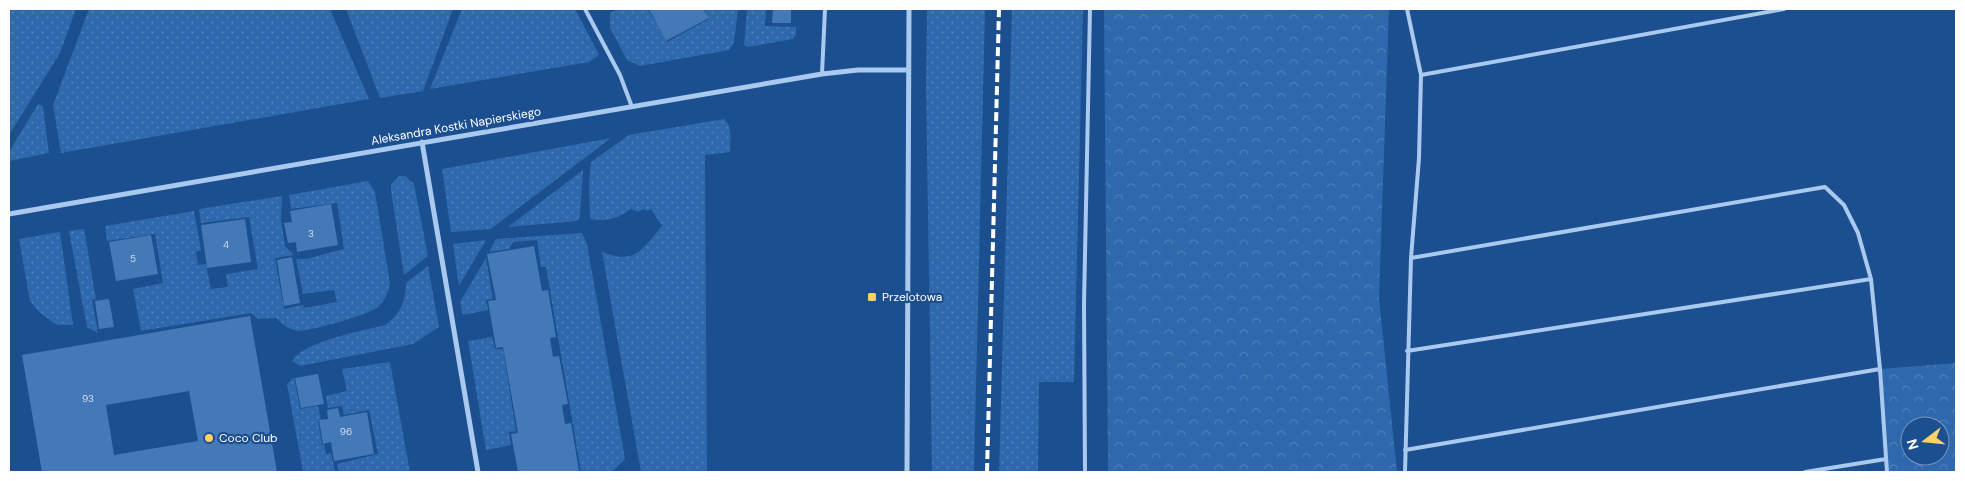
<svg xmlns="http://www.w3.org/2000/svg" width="1965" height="481" font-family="'DM Sans',sans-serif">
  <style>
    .grass { fill: url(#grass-dots) }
    .forest { fill: url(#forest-crowns); fill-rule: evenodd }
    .building { fill: #4478b7; fill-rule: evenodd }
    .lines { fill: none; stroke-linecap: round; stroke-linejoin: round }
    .service { stroke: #a9c9ee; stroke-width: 4 }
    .minor { stroke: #a9c9ee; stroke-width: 5 }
    .rail { stroke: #fff; stroke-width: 4; stroke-dasharray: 9 4; stroke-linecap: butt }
    .poi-dot { fill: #ffd166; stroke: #1b4f8f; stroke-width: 2 }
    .labels { text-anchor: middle; stroke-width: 4.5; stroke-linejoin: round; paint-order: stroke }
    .number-label { font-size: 10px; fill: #d0dded }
    .street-label { font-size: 12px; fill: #fff; stroke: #1b4f8f }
    .poi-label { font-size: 12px; fill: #fff; stroke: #1b4f8f; text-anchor: start }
  </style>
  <defs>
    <pattern id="grass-dots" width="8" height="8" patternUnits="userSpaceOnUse" patternTransform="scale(1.25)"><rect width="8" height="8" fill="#2e69ad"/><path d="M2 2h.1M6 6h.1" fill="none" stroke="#4d80b9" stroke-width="1.8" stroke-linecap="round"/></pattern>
    <pattern id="forest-crowns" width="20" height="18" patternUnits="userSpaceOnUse" patternTransform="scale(1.25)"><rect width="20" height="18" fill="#2e69ad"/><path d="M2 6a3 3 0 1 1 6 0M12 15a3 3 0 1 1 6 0" fill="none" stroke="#4d80b9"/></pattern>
  </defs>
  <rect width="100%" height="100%" fill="#1b4f8f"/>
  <path class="grass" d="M9,9H76L60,53L9,135Z
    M89,9H330L369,99L61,153L53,105Z
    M346,9H453L423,91L380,98Z
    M462,9H575L599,55L589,62L430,89Z
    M618,9H648L667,42L709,19L704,9H738L734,42L729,50L640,66L627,60L610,28V13Z
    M747,9H766L765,26L796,27V35L793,39L748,47L744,45Z
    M927,9H985L974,472H932L926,84Z
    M1012,9H1083L1074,382H1039L1038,472H999Z
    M38,104L43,106L49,153L9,161V152Z
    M724,119C733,127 730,141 730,152L705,155L707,472H641L602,252C636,265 641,250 662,226L651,209L647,211L643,209L638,212L631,209C617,219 607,222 590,219L589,183L591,162L629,135Z
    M611,138L491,229L451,232L442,169Z
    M583,170L580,217L577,221L508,227Z
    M399,176H405L414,184L428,256L404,275L391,191V185Z
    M368,181L375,192L390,283C388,292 385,301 378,307C369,315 313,330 300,331C291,331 282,324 276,318L258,319L251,313L141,331L133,289L163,283L155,234L107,241L105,226L194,211L201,250L196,252L198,265L206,264L211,289L228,287L226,274L258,269L249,217L201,223L199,209L282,196L281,220L285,246L294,255L275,258L284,309L303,305L304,308L337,302L334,290L303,294L296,259H306L344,249L337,203L291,209L289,195Z
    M84,229L96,299L92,300L98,333L87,327L70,237L69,231Z
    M60,232L73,325H57L40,313L30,301L19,239Z
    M582,233L587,244L625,459L612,472H581L546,267H541L537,240L513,242L509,249L489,252L496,239Z
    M486,240L459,286L453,244Z
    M486,258L493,299L486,300L488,310L463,315L460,302Z
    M428,266L439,327L413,344L300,366L292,361C304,341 362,331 385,325C400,315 406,301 406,283Z
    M492,337L495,349H503L516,431L509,432L511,445L486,450L468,341Z
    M390,362L410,472H339L337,464L378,454L369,410L344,415L342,406L328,408L326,396L347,391L342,369Z
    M294,377L300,409L318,406L321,419L318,420L322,445L324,444L326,454L331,453L335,472H303L287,384Z"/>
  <path class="forest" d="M1104,9H1389L1379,298L1397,472H1108Z
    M1956,363V472H1887L1880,369ZM1910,426H1940V456H1910Z"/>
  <path class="building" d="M649,9H703L709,18L666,41Z
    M773,9H791V23H772Z
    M331,204L338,245L297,252L296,242L288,243L284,223L292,222L290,211Z
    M245,219L251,262L207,268L201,225Z
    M151,235L158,274L116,281L109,242Z
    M534,246L542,291L548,290L556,337L550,338L553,357L559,356L568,404L562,405L565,424L571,423L579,471L573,472H518L511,434L518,433L503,347L496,348L488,301L496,300L487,254Z
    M292,257L300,303L284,306L277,260Z
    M109,299L114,327L99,329L95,301Z
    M250,316L277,472H42L22,355ZM189,391L198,441L114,455L106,405Z
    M318,374L324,404L301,408L295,378Z
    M338,408L340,417L367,412L374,454L334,461L331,442L323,444L319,420L328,419L327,410Z"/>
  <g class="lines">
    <path class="service" d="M585,9L620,75L632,107
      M822,74L825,9
      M1421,75L1784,9
      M1411,258L1825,187L1844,205L1858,233L1871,279L1880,369L1887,472
      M1407,351L1871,279
      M1405,450L1880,369
      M1085,472L1084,304L1090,9
      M1405,472L1411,258L1419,158L1421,75L1407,9
      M1805,472L1886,459"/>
    <path class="minor" d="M422,142L478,472
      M9,214L822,74L858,70H908
      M907,472L909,9"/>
    <path class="rail" d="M987,472L999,9"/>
  </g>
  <g class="poi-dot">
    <rect x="867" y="292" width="10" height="10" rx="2.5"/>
    <circle cx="209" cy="438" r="5"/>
  </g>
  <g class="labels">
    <g class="number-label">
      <text x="311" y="237">3</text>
      <text x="226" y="248">4</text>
      <text x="133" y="262">5</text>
      <text x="88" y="402">93</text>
      <text x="346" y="435">96</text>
    </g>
    <g class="street-label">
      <text transform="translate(456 126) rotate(-10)" y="4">Aleksandra Kostki Napierskiego</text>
    </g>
    <g class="poi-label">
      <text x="882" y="301">Przelotowa</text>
      <text x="219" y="442">Coco Club</text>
    </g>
  </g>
  <rect width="1965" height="481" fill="none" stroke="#ffffff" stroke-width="20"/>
  <g transform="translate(1925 441) rotate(254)"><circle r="24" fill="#1b4f8f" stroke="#7695bc"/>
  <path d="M0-4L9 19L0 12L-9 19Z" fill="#ffd166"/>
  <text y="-8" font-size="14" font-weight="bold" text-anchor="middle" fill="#ffffff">N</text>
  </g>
</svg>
